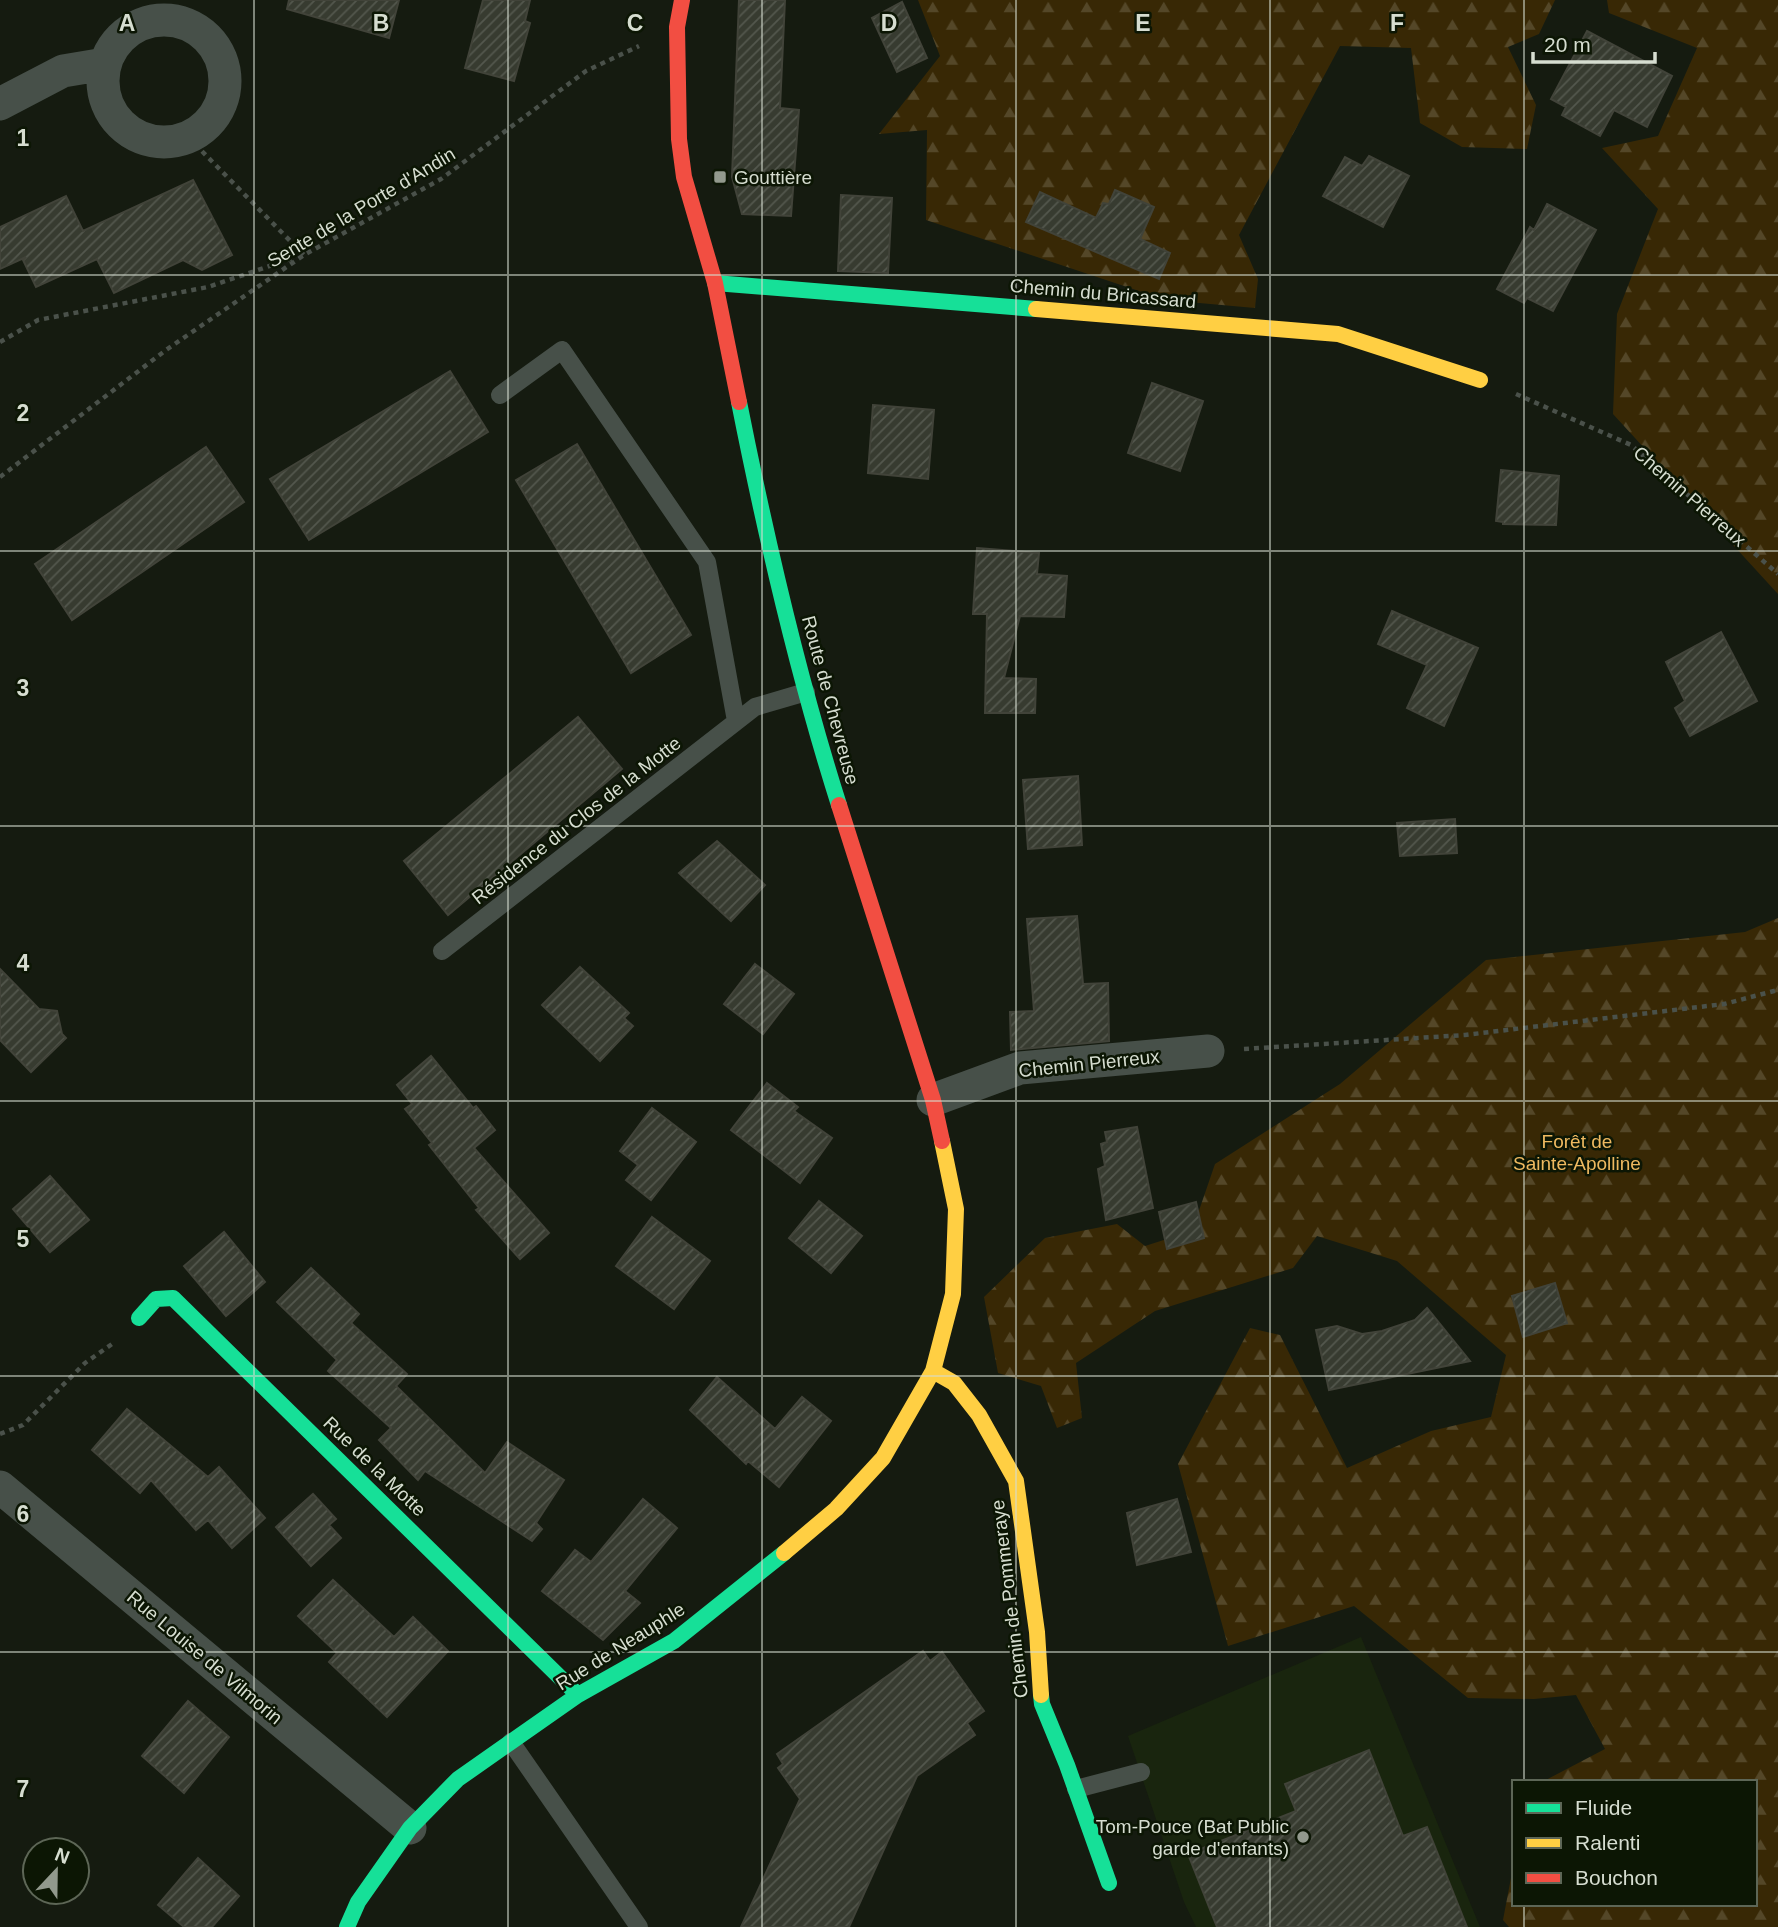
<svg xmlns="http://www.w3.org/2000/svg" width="1778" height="1927" font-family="Arial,sans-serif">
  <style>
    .built { fill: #19250e }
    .forest { fill: url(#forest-firs) }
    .building { fill: url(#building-hatch); stroke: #414339; stroke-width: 2 }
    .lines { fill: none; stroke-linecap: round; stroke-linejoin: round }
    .path { stroke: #4a514a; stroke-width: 4.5; stroke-dasharray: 5 5; stroke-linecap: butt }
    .lane { stroke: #475049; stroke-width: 18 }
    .street { stroke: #475049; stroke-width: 33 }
    .fast { stroke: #16e098; stroke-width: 16 }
    .slow { stroke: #ffcf43; stroke-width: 16 }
    .jam { stroke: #f24e42; stroke-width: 16 }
    .grid { fill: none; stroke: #d6ddd0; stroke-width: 2; stroke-opacity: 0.55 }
    .poi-dot { fill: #92998d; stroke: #0c1604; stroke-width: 2.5 }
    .labels { text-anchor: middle; stroke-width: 5; stroke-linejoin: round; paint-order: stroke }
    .poi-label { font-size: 19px; fill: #d6ddd0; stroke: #0c1604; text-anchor: start }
    .street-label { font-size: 19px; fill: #d6ddd0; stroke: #0c1604 }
    .park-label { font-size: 19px; fill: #eeb960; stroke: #0c1604 }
    .grid-label { font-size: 23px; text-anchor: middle; font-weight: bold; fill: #d6ddd0; stroke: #0c1604; stroke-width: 5; stroke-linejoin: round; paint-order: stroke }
  </style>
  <defs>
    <pattern id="forest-firs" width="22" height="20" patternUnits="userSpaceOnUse" patternTransform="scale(1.75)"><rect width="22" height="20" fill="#382805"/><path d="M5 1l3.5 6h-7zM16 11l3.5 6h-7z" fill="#544728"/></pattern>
    <pattern id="building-hatch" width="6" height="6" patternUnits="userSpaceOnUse" patternTransform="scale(1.75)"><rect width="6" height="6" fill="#373b30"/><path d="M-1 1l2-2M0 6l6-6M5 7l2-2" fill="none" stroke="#53574d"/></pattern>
  </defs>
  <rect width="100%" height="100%" fill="#151b10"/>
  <path class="built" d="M1361,1637L1480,1927H1196L1184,1902L1128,1736Z"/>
  <path class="forest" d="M918,0H1555L1539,34L1508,47L1536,105L1527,149L1462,147L1420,123L1411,48L1340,46L1239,235L1258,279L1255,308L1166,300L926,220L927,130L879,134L940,56Z
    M1607,0H1778V594L1613,414L1617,314L1658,209L1602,148L1658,136L1697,48L1609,13Z
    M1778,918V1927H1509L1503,1920L1514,1862V1904H1755V1782H1542L1605,1749L1576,1695L1534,1699L1468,1698L1354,1606L1228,1646L1178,1464L1250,1328L1280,1335L1347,1468L1431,1431L1491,1417L1506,1355L1397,1261L1317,1236L1293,1268L1155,1311L1076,1363L1082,1418L1057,1428L1041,1386L998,1373L984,1297L1045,1238L1117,1224L1145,1246L1192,1231L1215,1164L1340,1084L1486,960L1745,932Z"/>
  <path class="building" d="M289,0H399L389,38L287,9Z
    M483,0H530L525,21L530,23L514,81L465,68Z
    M739,0H785L780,108L799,110L791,216L742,214L732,177Z
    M902,2L927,58L897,72L872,18Z
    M1587,31L1672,76L1647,127L1614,110L1600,136L1562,115L1566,107L1551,99Z
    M1369,156L1409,176L1383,227L1323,196L1345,157L1362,166Z
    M193,180L232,255L202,270L183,260L114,293L97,259L36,287L23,260L26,257L0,269V227L66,196L83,231Z
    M1115,190L1154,207L1140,239L1170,253L1159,279L1026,222L1040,192L1096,218L1103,203L1109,204Z
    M841,195L892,198L888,273L838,271Z
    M1547,204L1596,230L1553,311L1527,298L1524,303L1497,289L1530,227L1534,230Z
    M450,371L488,432L309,540L270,479Z
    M1152,383L1203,401L1180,471L1128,453Z
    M873,405L934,410L928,479L868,473Z
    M577,444L691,635L631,673L516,480Z
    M206,447L244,502L72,620L35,564Z
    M1501,470L1559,476L1556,525L1503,524V522L1496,521Z
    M977,548L1039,553L1037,574L1067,576L1064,617L1020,616L1004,678L1036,679L1035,713H985L987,614H973Z
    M1392,611L1478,648L1444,726L1407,708L1427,665L1378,644Z
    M1721,632L1757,701L1690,736L1675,708L1685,701L1666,662Z
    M578,717L622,769L448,915L404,861Z
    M1078,776L1082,845L1028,849L1023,780Z
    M1455,819L1457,853L1400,856L1397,823Z
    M717,841L765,885L731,921L679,873Z
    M1077,916L1083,984L1108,983L1109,1041L1011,1050L1010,1012L1034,1011L1027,919Z
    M755,964L794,994L763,1034L724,1004Z
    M580,967L629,1013L624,1018L633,1026L600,1061L542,1005Z
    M0,969L39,1009L57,1011L62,1034L66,1038L31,1072L0,1040Z
    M431,1056L473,1108L476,1106L495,1130L474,1148L549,1233L520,1259L476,1210L479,1208L429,1145L432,1143L405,1109L412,1104L397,1085Z
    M767,1083L798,1107L794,1111L832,1138L800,1183L731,1130Z
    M652,1108L696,1142L651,1200L626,1180L638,1165L620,1151Z
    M1137,1127L1153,1208L1106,1220L1098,1169L1105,1166L1101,1144L1107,1142L1105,1132Z
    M50,1176L89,1220L50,1252L13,1209Z
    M819,1201L862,1236L831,1273L789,1238Z
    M1196,1202L1204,1238L1167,1249L1159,1212Z
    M652,1217L710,1261L674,1309L616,1266Z
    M224,1232L265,1282L226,1316L184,1266Z
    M311,1268L359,1314L351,1323L407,1374L396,1386L485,1473L507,1442L564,1480L536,1523L542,1529L532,1541L425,1471L418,1480L379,1440L391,1428L328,1371L337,1360L277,1302Z
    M1555,1283L1567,1323L1523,1337L1512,1296Z
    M1427,1308L1470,1361L1329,1390L1316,1330L1337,1326L1362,1334L1382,1331L1415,1320Z
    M717,1377L775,1429L802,1397L831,1421L779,1487L748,1461L746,1464L690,1410Z
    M127,1409L208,1477L219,1467L265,1518L232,1548L208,1520L196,1530L151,1480L140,1493L92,1450Z
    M313,1494L336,1519L329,1525L341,1538L311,1566L276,1527Z
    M643,1499L677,1528L625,1591L640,1603L603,1640L542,1591L575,1550L591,1562Z
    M1177,1499L1191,1552L1137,1565L1127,1513Z
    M333,1580L394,1637L413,1617L448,1651L387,1717L329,1662L337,1653L298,1616Z
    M923,1651L930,1661L942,1652L984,1711L967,1723L975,1735L917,1776L849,1927H741L800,1799L778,1768L783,1764L777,1754Z
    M188,1701L229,1737L184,1793L142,1756Z
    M1369,1750L1403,1836L1427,1827L1467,1927H1217L1188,1854L1296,1811L1285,1784Z
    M198,1858L239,1896L212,1927H184L158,1905Z"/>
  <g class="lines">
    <path class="path" d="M188,137L304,255
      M0,342L38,320L208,287L296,257
      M1516,394L1631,445L1778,574
      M0,477L166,350L304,255L441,179L586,71L639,46
      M1244,1049L1465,1035L1724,1004L1778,990
      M0,1434L23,1425L85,1363L112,1344"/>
    <path class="lane" d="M500,395L562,350L707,562L736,721
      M442,951L755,707L806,692
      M511,1742L639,1927
      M1076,1789L1141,1772"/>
    <path class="street" d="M103 81a61 61 0 1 1 122 0a61 61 0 1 1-122 0Z
      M0,104L63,71L105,64
      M933,1100L1020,1068L1208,1051
      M0,1487L410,1828"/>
    <path class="fast" d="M715,283L1036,309
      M739,402C766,538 797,673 839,805
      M139,1318L156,1299L173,1298L578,1695
      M1041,1695L1042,1704L1067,1765L1109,1883
      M347,1927L358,1902L410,1828L458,1779L578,1695L674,1641L784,1553"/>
    <path class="slow" d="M1036,309L1338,334L1480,380
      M933,1371L954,1383L979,1415L1016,1481L1037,1632L1041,1695
      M784,1553L836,1509L883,1458L933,1371L953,1294L956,1209L942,1141"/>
    <path class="jam" d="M682,0L677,27L679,139L684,177L715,283L739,402
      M839,805L933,1100L942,1141"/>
  </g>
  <path class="grid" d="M254,0V1927M508,0V1927M762,0V1927M1016,0V1927M1270,0V1927M1524,0V1782M0,275H1778M0,551H1778M0,826H1778M0,1101H1778M0,1376H1778M0,1652H1778M1524,1904V1927"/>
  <g class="poi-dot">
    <rect x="713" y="170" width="14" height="14" rx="3.5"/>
    <circle cx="1303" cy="1837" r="7"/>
  </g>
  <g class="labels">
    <g class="poi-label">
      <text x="734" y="184">Gouttière</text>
      <text x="1289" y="1833" text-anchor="end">Tom-Pouce (Bat Public<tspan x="1289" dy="22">garde d'enfants)</tspan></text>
    </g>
    <g class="street-label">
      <text transform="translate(361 207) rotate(-31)" y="7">Sente de la Porte d'Andin</text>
      <text transform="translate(1103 293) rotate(5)" y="7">Chemin du Bricassard</text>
      <text transform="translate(1690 496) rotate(41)" y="7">Chemin Pierreux</text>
      <text transform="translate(831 700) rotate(75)" y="7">Route de Chevreuse</text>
      <text transform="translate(576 820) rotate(-38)" y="7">Résidence du Clos de la Motte</text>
      <text transform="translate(1089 1063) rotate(-6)" y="7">Chemin Pierreux</text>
      <text transform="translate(375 1466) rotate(44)" y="7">Rue de la Motte</text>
      <text transform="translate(1009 1599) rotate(-97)" y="7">Chemin de Pommeraye</text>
      <text transform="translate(620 1646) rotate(-32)" y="7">Rue de Neauphle</text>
      <text transform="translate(205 1657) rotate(40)" y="7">Rue Louise de Vilmorin</text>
    </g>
    <g class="park-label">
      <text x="1577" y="1148">Forêt de<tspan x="1577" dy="22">Sainte-Apolline</tspan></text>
    </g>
  </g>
  <g class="grid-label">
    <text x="127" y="31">A</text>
    <text x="381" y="31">B</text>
    <text x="635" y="31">C</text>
    <text x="889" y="31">D</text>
    <text x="1143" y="31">E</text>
    <text x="1397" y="31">F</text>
    <text x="23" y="146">1</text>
    <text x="23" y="421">2</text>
    <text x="23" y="696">3</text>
    <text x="23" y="971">4</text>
    <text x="23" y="1247">5</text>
    <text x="23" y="1522">6</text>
    <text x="23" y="1797">7</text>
  </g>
  <rect x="1512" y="1780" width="245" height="126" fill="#0c1604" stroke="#5d6656" stroke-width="2"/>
  <rect x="1526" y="1803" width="35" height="10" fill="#16e098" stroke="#5d6656" stroke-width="2"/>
  <text x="1575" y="1815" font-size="21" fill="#d6ddd0">Fluide</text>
  <rect x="1526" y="1838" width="35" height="10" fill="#ffcf43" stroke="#5d6656" stroke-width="2"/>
  <text x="1575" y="1850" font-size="21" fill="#d6ddd0">Ralenti</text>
  <rect x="1526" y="1873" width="35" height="10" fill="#f24e42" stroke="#5d6656" stroke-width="2"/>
  <text x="1575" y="1885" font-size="21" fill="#d6ddd0">Bouchon</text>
  <g transform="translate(56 1871) rotate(22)"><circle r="33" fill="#0c1604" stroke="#5d6656" stroke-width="2"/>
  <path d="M0-5L12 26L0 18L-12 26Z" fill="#92998d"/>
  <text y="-10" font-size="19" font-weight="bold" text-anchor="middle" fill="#d6ddd0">N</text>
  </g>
  <path d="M1533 52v10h122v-10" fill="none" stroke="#d6ddd0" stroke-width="3.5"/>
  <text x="1544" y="52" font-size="21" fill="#d6ddd0" stroke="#0c1604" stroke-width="5" paint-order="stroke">20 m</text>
</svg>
